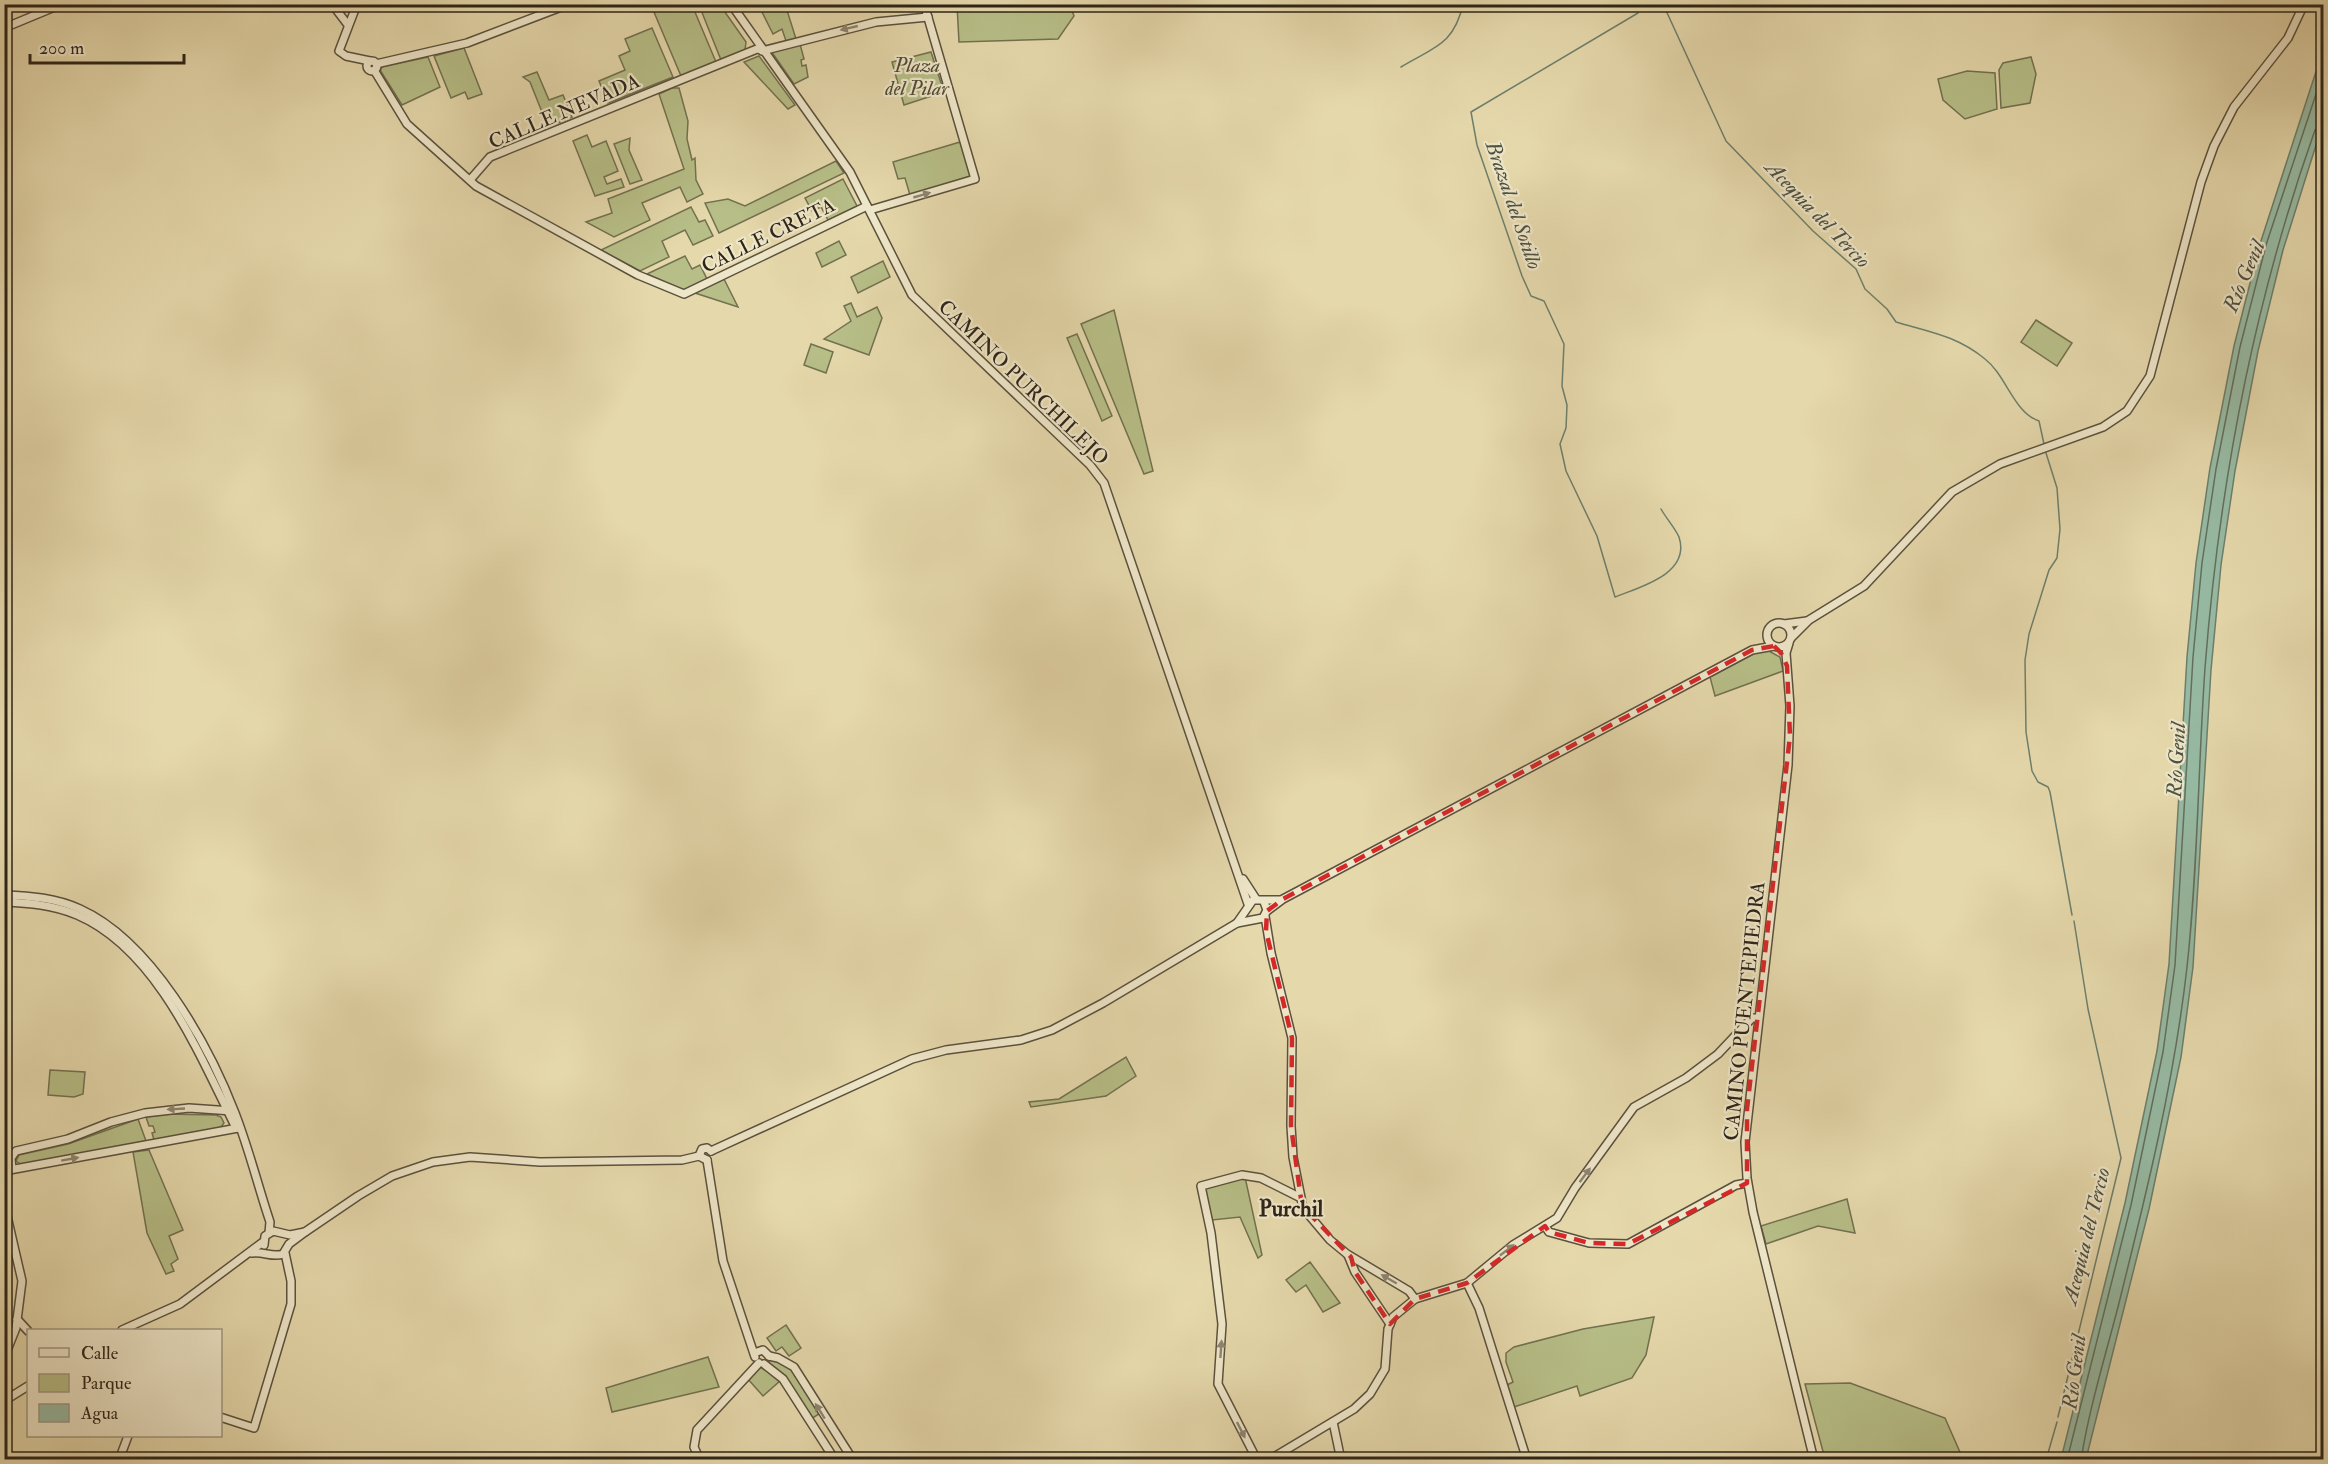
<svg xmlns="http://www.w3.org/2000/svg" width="2328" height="1464" font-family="'IM FELL Double Pica',serif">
  <rect width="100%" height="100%" fill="#e5d8ab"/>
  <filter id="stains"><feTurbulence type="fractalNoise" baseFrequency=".00333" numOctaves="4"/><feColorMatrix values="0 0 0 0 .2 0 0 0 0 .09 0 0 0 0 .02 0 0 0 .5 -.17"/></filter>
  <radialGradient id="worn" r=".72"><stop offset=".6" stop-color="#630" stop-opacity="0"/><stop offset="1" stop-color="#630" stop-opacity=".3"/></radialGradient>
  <g fill="#b7be87" stroke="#727150" stroke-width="1.5">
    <path d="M651,5H692L716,62L681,76Z"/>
    <path d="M699,5H720L746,42L745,50L721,60Z"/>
    <path d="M761,5H773L775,9L786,7L796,39L786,41L782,29L773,34L759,6Z"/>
    <path d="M957,5H1070L1074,16L1058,39L959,42Z"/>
    <path d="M652,28L673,77L608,103L599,81L625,70L619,56L630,51L625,39Z"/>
    <path d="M800,44L804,59L801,60L802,66L806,65L808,77L794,84L771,51Z"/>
    <path d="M464,48L482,94L468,99L465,92L451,98L434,56Z"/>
    <path d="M931,52L944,92L904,105L892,62Z"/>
    <path d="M759,56L795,105L788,109L744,62Z"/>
    <path d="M428,57L440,87L402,105L380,70L382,67Z"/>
    <path d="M2031,57L2036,74L2030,103L2001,108L1999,70L2003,63Z"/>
    <path d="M1967,71L1995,73L1997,109L1965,119L1943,100L1938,79Z"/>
    <path d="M537,72L549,100L563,95L572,117L548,127L530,82L523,77Z"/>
    <path d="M672,88H679L688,121L687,139L692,160L695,158L696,180L703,194L687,202L680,187L642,203L650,220L614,237L586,222L612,213L608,199L684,169L659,94Z"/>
    <path d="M587,135L592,147L606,141L618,171L604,177L607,184L621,179L624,187L595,196L573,141Z"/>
    <path d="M630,138L629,150L642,180L630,184L614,144Z"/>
    <path d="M960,142L971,176L910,195L905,178L898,179L893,162Z"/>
    <path d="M836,161L844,173L719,233L705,203L728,199L745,206Z"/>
    <path d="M843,179L857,206L828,220L821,207L812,211L805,198Z"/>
    <path d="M691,207L699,222L705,220L713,236L693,245L685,230L662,241L669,257L640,271L601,250Z"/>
    <path d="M839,241L846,255L822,267L816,253Z"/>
    <path d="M685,256L692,269L700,265L707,279L684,290L647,274Z"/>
    <path d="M883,261L890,277L858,293L851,277Z"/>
    <path d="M724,279L738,307L695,293Z"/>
    <path d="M851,303L857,317L877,307L882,318L869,355L824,339L851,321L844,306Z"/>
    <path d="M1114,310L1153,471L1144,474L1081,324Z"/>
    <path d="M2036,320L2072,343L2057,366L2021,342Z"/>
    <path d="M1077,334L1112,416L1102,421L1067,338Z"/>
    <path d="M811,344L833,352L826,373L804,365Z"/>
    <path d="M1767,650L1780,657L1783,671L1715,696L1710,677L1759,651Z"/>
    <path d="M1126,1057L1136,1076L1106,1096L1031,1107L1029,1102L1059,1099Z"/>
    <path d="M50,1070L85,1072L83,1094L74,1097L48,1095Z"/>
    <path d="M166,1114L216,1115L221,1117L224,1123L220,1128L154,1140L152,1133L155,1132L153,1126H149L146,1117Z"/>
    <path d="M138,1119L146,1141L22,1165L16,1161L19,1155L68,1144Z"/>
    <path d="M149,1150L183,1230L169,1236L178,1259L171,1264L174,1271L166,1274L147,1233L133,1152Z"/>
    <path d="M1245,1177L1262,1255L1258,1258L1240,1217L1212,1220L1205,1188Z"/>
    <path d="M1847,1199L1855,1233L1818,1226L1766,1244L1761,1226Z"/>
    <path d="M1310,1262L1340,1303L1323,1312L1306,1285L1296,1292L1286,1280Z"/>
    <path d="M1654,1317L1646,1355L1632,1378L1580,1396L1577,1386L1514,1407L1507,1385L1513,1382L1506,1362V1353L1514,1347L1583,1329Z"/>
    <path d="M786,1325L801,1348L789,1356L782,1347L776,1351L767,1338Z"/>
    <path d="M708,1357L719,1387L612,1412L606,1388Z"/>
    <path d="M771,1358L792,1369L819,1414L811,1419L768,1364Z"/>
    <path d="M760,1367L781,1380L763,1396L747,1378Z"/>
    <path d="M1850,1383L1945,1418L1963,1459H1825L1805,1384Z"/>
  </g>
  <path fill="#97bba4" stroke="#6d7f6c" stroke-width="1.5" d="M2323,50V123L2283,250L2258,351L2235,471L2221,565L2211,670L2193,967L2181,1057L2149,1209L2086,1459H2061L2125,1203L2157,1051L2169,964L2187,657L2196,563L2210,468L2234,346L2260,244Z"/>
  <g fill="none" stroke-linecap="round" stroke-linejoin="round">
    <g stroke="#62705e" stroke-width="1.5">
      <path d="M2067,1460L2131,1205L2163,1052L2175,965L2193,657L2202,563L2216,469L2240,347L2266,245L2324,70"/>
      <path d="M2081,1460C2089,1409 2105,1357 2118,1307C2146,1195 2174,1083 2187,967C2198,868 2198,768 2205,668C2219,486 2254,302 2315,130L2324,125"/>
    </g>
    <g stroke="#6d7f6c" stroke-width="1.5">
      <path d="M1663,4L1726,141L1813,231L1856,269L1865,289L1887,309L1896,322C1930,332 1957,336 1985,359C2006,375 2014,413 2039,421L2044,444"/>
      <path d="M1638,13L1471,112L1477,145L1522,276L1531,296L1544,301L1564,344L1562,386L1567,405L1566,428L1560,444L1566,471L1597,536L1615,597C1640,587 1691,574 1679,537C1675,528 1666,518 1661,509"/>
      <path d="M1401,67C1434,47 1454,45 1463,4"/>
      <path d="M2046,453L2057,488L2060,529L2057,558L2049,570L2029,634L2025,660L2026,732L2032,771L2038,782L2048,787L2050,792L2072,915"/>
      <path d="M2058,1417L2121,1158L2088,1009L2074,921"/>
      <path d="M2046,1460L2057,1422"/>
    </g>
    <g stroke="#5b513e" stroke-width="10">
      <g id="tertiary">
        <path d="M332,4L348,25"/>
        <path d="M357,4L339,51L346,56L370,61"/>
        <path d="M731,4L850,172L912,295L1090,465L1104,483L1248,904"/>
        <path d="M4,28L62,4"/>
        <path d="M762,51L876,22L928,17"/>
        <circle cx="372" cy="66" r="5"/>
        <path d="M376,64L467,43L569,4"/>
        <path d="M374,70L407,124L476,186L638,275L684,294L867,206"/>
        <path d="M470,180L490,157L757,49L763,50"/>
        <path d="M870,210L975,179L924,4"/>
        <circle cx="1779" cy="635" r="12"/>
        <path d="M1784,624L1807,621"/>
        <path d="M1791,638L1809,620L1864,586L1952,492L2000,464L2103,427L2127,411L2150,376L2201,182L2214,146L2234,107L2288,38L2304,4"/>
        <path d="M1789,643L1786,653L1790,706L1788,765L1745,1142L1747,1178L1753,1212L1814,1460"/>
        <path d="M1243,879L1256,899"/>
        <path d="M4,895C31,896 56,898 80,909C151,941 208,1043 235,1113C249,1149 258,1186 270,1222L269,1233"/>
        <path d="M4,902C29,903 53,905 77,915C157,949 200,1056 236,1128"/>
        <path d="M1267,911L1283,899L1752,650L1774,646"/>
        <path d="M1265,916L1271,953L1292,1038L1291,1126L1293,1157L1303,1208L1330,1240L1347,1254L1409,1291L1415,1299"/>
        <path d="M1237,923L1253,900H1280"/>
        <path d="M711,1151L912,1059L946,1050L1021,1040L1052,1030L1103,1003L1237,923L1263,918L1267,910L1264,902"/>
        <path d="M699,1156L702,1149L707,1148L711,1151"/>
        <path d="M707,1160L723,1261L755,1357"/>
        <path d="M12,1169L11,1158L16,1151L68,1139L111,1122L145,1113L189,1108L232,1111"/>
        <path d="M4,1171L238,1128"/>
        <path d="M4,1203L22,1281L16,1328L4,1358"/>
        <path d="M1545,1226L1549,1232L1589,1243L1628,1244L1736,1185L1747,1183"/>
        <path d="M264,1245L265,1236L273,1231L290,1235L305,1232"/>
        <path d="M252,1253C263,1251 273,1258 283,1254L289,1244L305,1232L358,1196L392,1176L433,1162L470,1157L540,1162L682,1160L699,1156L707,1160"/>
        <path d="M1348,1255L1355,1272L1390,1324"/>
        <path d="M1467,1283L1479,1308L1527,1460"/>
        <path d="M17,1319L28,1331"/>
        <path d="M122,1330L180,1304L263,1242"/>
        <path d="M757,1352L763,1350L769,1356"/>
        <path d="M769,1356L778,1358L794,1367L853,1460"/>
        <path d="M764,1364L783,1379L835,1460"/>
        <path d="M4,1401L28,1386"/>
        <path d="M220,1417L254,1428L291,1304V1281L285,1253"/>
        <path d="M1333,1422L1341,1460"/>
        <path d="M119,1460L128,1436"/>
        <path d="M700,1460L694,1447L697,1430L759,1363"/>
        <path d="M1257,1460L1218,1384L1222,1324L1211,1233L1201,1186L1242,1175L1261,1178L1299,1197"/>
        <path d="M1269,1460L1354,1409L1370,1394L1385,1369L1388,1329L1393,1317L1415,1299L1467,1283L1513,1245L1557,1218L1575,1188L1634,1107L1686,1078L1718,1054L1752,1018H1758"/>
      </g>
    </g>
    <use href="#tertiary" stroke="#eee6c8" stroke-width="7"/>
  </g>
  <defs><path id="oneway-solid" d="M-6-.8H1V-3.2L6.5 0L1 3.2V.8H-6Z" transform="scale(1.5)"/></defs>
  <g fill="#8e8570">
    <use href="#oneway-solid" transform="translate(849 28) rotate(167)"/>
    <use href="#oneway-solid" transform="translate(922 195) rotate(-16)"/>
    <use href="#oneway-solid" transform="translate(176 1109) rotate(177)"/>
    <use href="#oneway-solid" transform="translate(70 1159) rotate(-10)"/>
    <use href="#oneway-solid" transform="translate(1585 1175) rotate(-53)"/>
    <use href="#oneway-solid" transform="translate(1507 1250) rotate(-38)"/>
    <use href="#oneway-solid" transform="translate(1389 1279) rotate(-150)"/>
    <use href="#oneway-solid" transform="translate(1221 1349) rotate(-86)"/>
    <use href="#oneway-solid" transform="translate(820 1411) rotate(-122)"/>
    <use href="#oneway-solid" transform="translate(1241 1430) rotate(63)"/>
  </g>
  <path fill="none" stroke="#d62828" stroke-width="4.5" stroke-dasharray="12 8" stroke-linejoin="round" d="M1774,646L1781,653L1787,666L1790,736L1747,1109V1183L1628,1244L1589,1243L1549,1232L1545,1226L1467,1283L1415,1299L1390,1324L1355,1272L1351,1257L1302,1206L1291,1126L1292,1038L1266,931L1267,911L1283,899L1752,650Z"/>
  <g text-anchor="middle" stroke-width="4.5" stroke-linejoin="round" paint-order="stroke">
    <g font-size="20" font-style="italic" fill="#504a34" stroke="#eee6c8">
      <text x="917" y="72">Plaza<tspan x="917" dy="23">del Pilar</tspan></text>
    </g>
    <g font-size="20" fill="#2d2419" stroke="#eee6c8">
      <text transform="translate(564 111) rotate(-23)" y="7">CALLE NEVADA</text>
      <text transform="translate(768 235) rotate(-26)" y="7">CALLE CRETA</text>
      <text transform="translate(1024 382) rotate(44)" y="7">CAMINO PURCHILEJO</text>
      <text transform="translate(1744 1011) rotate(-84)" y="7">CAMINO PUENTEPIEDRA</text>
    </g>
    <g font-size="21" font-style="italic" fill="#4d5143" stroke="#eee6c8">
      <text transform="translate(1514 205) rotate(71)" y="7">Brazal del Sotillo</text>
      <text transform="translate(1818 214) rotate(46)" y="7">Acequia del Tercio</text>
      <text transform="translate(2244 276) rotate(-67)" y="7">Río Genil</text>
      <text transform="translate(2176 760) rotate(-87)" y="7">Río Genil</text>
      <text transform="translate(2086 1236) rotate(-76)" y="7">Acequia del Tercio</text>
      <text transform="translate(2074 1372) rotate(-83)" y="7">Río Genil</text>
    </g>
    <g font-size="22" font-weight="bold" fill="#2d2419" stroke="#eee6c8">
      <text x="1291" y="1216">Purchil</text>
    </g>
  </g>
  <rect width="2328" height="1464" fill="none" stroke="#e5d8ab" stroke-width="24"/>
  <rect x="6" y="6" width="2316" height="1452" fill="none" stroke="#2d2419" stroke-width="3"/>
  <rect x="12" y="12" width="2304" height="1440" fill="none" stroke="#2d2419" stroke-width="1.5"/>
  <rect x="27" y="1329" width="195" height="108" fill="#eee6c8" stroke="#a19882" stroke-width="1.5"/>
  <rect x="39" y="1348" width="30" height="9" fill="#eee6c8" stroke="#a19882" stroke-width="1.5"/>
  <text x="81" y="1359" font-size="18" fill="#2d2419">Calle</text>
  <rect x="39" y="1374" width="30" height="18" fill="#b7be87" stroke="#a19882" stroke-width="1.5"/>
  <text x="81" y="1389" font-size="18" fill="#2d2419">Parque</text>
  <rect x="39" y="1404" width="30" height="18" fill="#97bba4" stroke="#a19882" stroke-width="1.5"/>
  <text x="81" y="1419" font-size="18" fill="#2d2419">Agua</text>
  <path d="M30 54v9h154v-9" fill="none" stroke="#2d2419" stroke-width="3"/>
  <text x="39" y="54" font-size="18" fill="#2d2419" stroke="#eee6c8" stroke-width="4.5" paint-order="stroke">200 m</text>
  <rect width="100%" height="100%" filter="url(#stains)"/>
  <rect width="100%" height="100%" fill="url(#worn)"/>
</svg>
